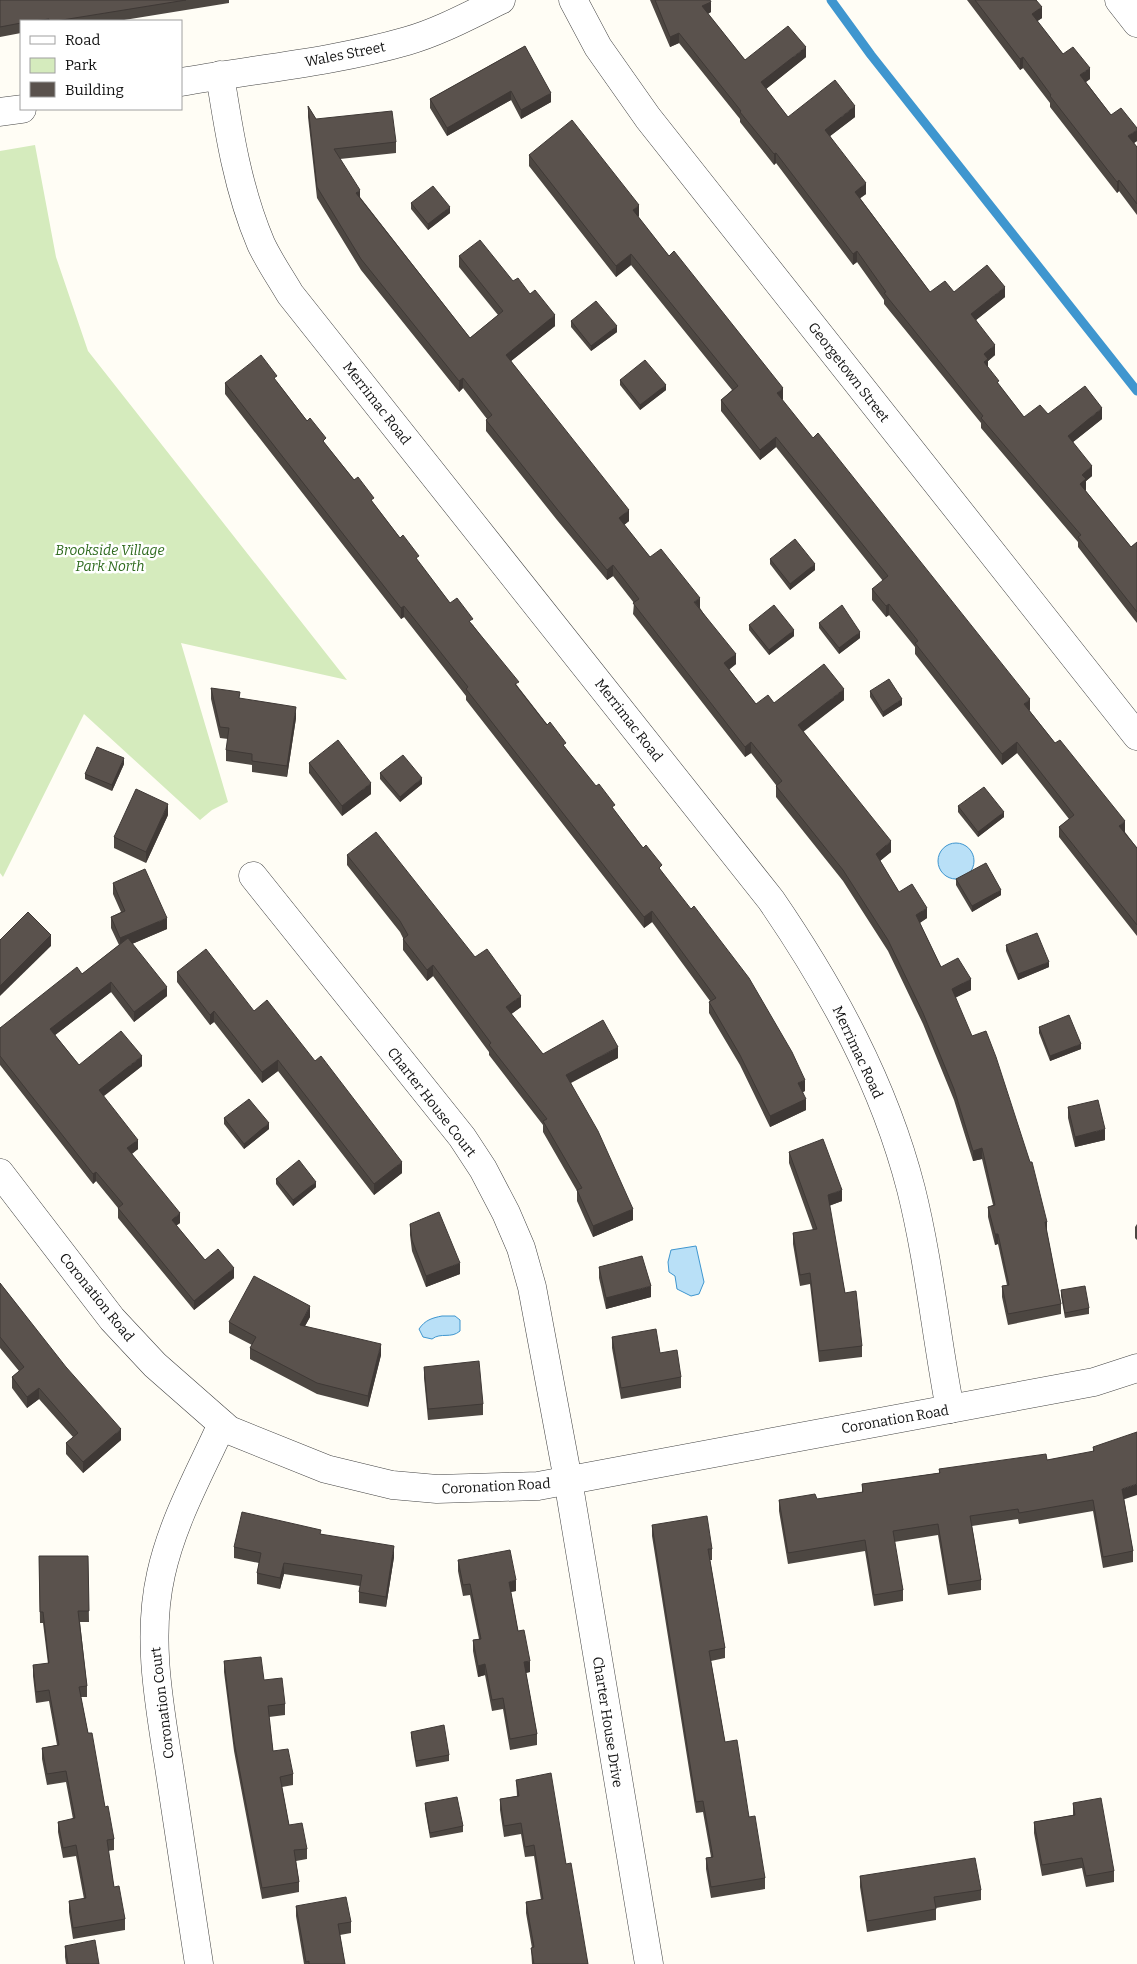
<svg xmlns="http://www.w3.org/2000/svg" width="1137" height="1964" font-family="Bitter,serif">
  <rect width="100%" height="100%" fill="#fffdf5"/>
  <path fill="#d5ebbd" d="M35,145L56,257L88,351L347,680L181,643L228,802L212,810L200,820L84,714L3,877L0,873V151Z"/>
  <g fill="#b9e0f7" stroke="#3f96cf">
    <circle cx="956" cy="861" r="18"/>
    <path d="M696,1246L704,1282L699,1294L691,1296L677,1289L675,1276L669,1272L668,1262L671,1250Z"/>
    <path d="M442,1316H455L460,1320V1331C451,1339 441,1332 432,1339L423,1337L419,1329C425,1320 432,1318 442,1316Z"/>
  </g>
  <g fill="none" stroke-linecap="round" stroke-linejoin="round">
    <path stroke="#3f96cf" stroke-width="9" d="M831,0L871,55L1137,391"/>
    <g stroke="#444" stroke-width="29">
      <g id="minor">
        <path d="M573,0L598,47L648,118L1137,736"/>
        <path d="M1119,0L1137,23"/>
        <path d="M220,75C229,133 238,190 261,244C269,261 280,277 290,294L771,900C832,989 884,1084 911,1189C929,1261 936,1336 950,1409"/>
        <path d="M181,82C256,69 334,62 407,41C439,32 470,15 501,0"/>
        <path d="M0,112L22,109"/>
        <path d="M253,876L462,1137L483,1169L506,1213L521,1248L532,1287L568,1480L649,1964"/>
        <path d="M0,1173L112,1319L155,1365L229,1430L326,1469L392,1485L437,1489L538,1486L1094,1382L1137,1368"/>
        <path d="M199,1964C189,1900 180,1837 170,1773C160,1708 146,1640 161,1574C173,1520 200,1473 222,1424"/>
      </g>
    </g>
    <use href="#minor" stroke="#fff" stroke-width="28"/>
  </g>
  <g fill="#4d4742">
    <path d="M0,0H229V3L118,21H21V33L0,37Z"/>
    <path d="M650,0H710L711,12L708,14L745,60L806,57L766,89L788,117H855L830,136L866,194L860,198L930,292H954L1005,297L976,320L995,355L988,361V368L999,385L1024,417L1048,414L1102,419L1073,442L1092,476L1086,481V490H1085L1131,547L1137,542V623L1078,547V542L981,428V423L884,304V300L857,262L853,265L776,163L774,165L740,122V119L679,43L670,47Z"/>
    <path d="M967,0H1036L1042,18L1037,21L1063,54L1090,79L1086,82L1111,115L1137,141L1134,143L1137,147V215L1119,191L1117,193L1050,107V103L1023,68L1020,70Z"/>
    <path d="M525,46L551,102L521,119L511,100L447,136L430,108V99Z"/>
    <path d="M308,106L316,119L396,142V153L340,159L360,197L470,338L498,315L459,267V256L513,281L555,326L511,361L629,521L624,525L650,557L700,608L736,664L729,669L756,704L844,700L803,731L891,852L880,861L899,892L927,918L920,923L941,967L971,990L955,998L1047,1232L1061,1304V1314L1008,1325L1002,1297V1286L1007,1285L998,1244L995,1245L988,1217V1207L993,1205L982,1159L973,1161L954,1100L923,1024L888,951L843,881L776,797V785L751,753L745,757L633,614L634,603L613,576L607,580L557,520L486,431V420L487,419L463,388L459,392L361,270L317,198L308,117Z"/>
    <path d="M529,155L639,216L638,217L783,399L782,400L1030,710H1029L1125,832L1137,848V936L1059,837V827L1069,819L1017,753L1002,765L915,654V647L889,615L886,617L872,600V589L883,581L776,447L760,460L721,411V400L732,390L631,265L616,277L529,166Z"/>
    <path d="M411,203L450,213L428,230L411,209Z"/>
    <path d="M571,321L617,332L591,351L571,327Z"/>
    <path d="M620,380L666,390L640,410L620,385Z"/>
    <path d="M277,382L326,445L374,504L450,603L473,625L519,688L662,872L805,1091L803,1092L806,1110L770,1127L740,1065L709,1013V1002L710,1001L652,922L644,928L466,700V696L404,617L401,619L225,394V383Z"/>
    <path d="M770,559L815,570L790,590L770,564Z"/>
    <path d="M819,623L860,638L839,654L819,628Z"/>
    <path d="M749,625L794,636L769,655L749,630Z"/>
    <path d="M211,688L296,718L287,777L252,772V765L226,761V750L228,739L220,738L211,699Z"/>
    <path d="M870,691L902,705L883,717L870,697Z"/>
    <path d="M309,763L371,794L342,816L309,773Z"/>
    <path d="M124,764L112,791L85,779V774Z"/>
    <path d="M380,773L422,784L400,802L380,779Z"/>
    <path d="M958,806L1004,817L978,837L958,812Z"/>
    <path d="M168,815L146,863L114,848V837Z"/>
    <path d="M347,855L475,957L521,1007L511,1014L543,1054L618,1058L571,1083L633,1220L593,1237L577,1201V1191L543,1132V1125L489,1055V1052L433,976L427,981L403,950V938L400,932L347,865Z"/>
    <path d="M956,879L1001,895L972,912L956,885Z"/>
    <path d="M113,883L167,929L132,944L167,996L134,1022L111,992L55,1035L79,1065L142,1066L103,1096L138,1149L132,1154L180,1223L176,1225L205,1260L234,1278L194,1310L118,1218V1208L96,1181L93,1184L0,1065V1028L82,974L119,945L111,928V917L121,912L113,894Z"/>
    <path d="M1006,945L1049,967L1018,980L1006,951Z"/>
    <path d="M177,972L254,1011L402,1173L374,1195L278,1071L262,1083L214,1022L210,1025L177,982Z"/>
    <path d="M1039,1027L1081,1049L1050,1061L1039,1033Z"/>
    <path d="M1068,1107L1105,1140L1075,1147L1068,1118Z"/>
    <path d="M224,1118L269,1129L244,1149L224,1124Z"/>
    <path d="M789,1152L842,1201L829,1206L845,1293L862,1346V1357L819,1362L810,1284L800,1286L793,1244V1233L813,1230L789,1163Z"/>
    <path d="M276,1179L316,1187L293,1206L276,1184Z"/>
    <path d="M410,1224L460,1274L426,1287L412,1251L410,1235Z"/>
    <path d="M1137,1224V1240L1135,1238V1227Z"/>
    <path d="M599,1267L651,1297L606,1309L599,1278Z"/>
    <path d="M0,1283L121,1440L83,1473L66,1454V1443L73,1437L39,1399L27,1408L12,1388V1377L19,1371L0,1348Z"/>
    <path d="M1061,1290L1089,1308V1314L1065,1318L1061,1296Z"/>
    <path d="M310,1317L305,1326L381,1355L368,1407L317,1394L250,1359V1348L252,1345L229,1333V1322Z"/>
    <path d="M612,1337L660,1353L681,1377V1388L621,1399L612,1348Z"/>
    <path d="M424,1367L483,1404V1415L428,1420L424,1378Z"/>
    <path d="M1093,1447L1124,1499L1133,1551V1562L1103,1568L1093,1511L1019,1524L1018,1519L972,1526L981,1580V1590L948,1595L938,1535L894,1542L903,1590V1601L874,1606L865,1551L788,1564L779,1511V1500L817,1499L862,1492V1484L939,1473V1469L1047,1460L1093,1452Z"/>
    <path d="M652,1525L712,1549V1560H710L725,1648V1658L711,1661L725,1742L749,1817L765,1878V1889L711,1898L706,1869V1858L711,1857L703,1812L696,1813L652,1536Z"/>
    <path d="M321,1534L394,1557L386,1607L359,1603V1592L360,1586L284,1574L280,1589L257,1584V1573L259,1563L234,1558V1547Z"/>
    <path d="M39,1556H88L89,1622H80L87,1686V1697H81L88,1733L105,1807L114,1839V1850L108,1851L114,1887L125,1919V1930L73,1939L69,1912V1901L84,1899L76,1856L63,1858L58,1832V1822L73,1819L66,1782L47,1785L42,1759V1748L57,1745L49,1701L36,1703L33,1676V1665L48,1664L43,1623H40Z"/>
    <path d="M458,1560L516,1591L511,1592L518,1631L530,1672L526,1673L537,1734V1745L510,1750L503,1709L492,1711L485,1675L478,1677L473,1651V1640L479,1639L470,1595L463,1596L458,1571Z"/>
    <path d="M224,1661L264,1680L285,1704V1715L269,1717L273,1751L293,1774V1785L282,1787L289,1825L307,1849V1859L296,1861L299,1882V1892L262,1899L234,1751L224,1672Z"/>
    <path d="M411,1732L449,1755V1761L416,1767L411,1737Z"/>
    <path d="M516,1780L566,1864L588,1964H532L531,1948H532L526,1913V1902L541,1900L534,1856L525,1857L521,1834L504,1837L500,1810V1799L517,1796Z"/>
    <path d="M425,1803L463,1826V1832L430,1838L425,1809Z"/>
    <path d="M1073,1803L1114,1871V1882L1086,1887L1082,1868L1042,1876L1034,1833V1822L1073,1815Z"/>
    <path d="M860,1876L981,1890V1900L936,1908V1920L867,1932L860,1887Z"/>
    <path d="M296,1906L351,1922V1933L340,1935L345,1964H304L296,1916Z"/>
    <path d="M65,1946L99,1964H66L65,1957Z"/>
  </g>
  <g fill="#3f3936">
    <path d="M711,2V12L702,16V6Z"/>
    <path d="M1042,7V18L1032,25V14Z"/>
    <path d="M679,33V43L670,47V37Z"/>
    <path d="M806,47V57L761,93V82Z"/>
    <path d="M1023,57V68L1020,70V59Z"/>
    <path d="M1090,68V79L1080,86V75Z"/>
    <path d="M511,91V100L447,136V128Z"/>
    <path d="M551,93V102L521,119V110Z"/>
    <path d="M855,106V117L825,140V130Z"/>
    <path d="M1137,130V141L1128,147V136Z"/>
    <path d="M776,153V163L774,165V154Z"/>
    <path d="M1119,180V191L1117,193V182Z"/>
    <path d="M866,183V194L855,202V192Z"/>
    <path d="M360,190V201L356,193Z"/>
    <path d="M639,205V216L633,221V210Z"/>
    <path d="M450,207V213L428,230V224Z"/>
    <path d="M857,251V262L853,265V254Z"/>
    <path d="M631,254V265L616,277V266Z"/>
    <path d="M1005,287V297L971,324V314Z"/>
    <path d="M555,315V326L506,365V355Z"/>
    <path d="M617,326V332L591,351V346Z"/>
    <path d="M995,345V355L988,361V369L984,373V354Z"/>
    <path d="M463,378V388L459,392V381Z"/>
    <path d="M666,385V390L640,410V405Z"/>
    <path d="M783,388V399L777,404V393Z"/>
    <path d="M1102,408V419L1068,446V436Z"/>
    <path d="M776,437V447L760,460V450Z"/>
    <path d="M1092,466V476L1086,481V490L1080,495V484L1082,475Z"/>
    <path d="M629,510V521L619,529V518Z"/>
    <path d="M815,564V570L790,590V584Z"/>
    <path d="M613,565V576L607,580V570Z"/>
    <path d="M700,598V609L694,602Z"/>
    <path d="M889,604V615L886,617V606Z"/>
    <path d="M404,606V617L401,619V608Z"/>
    <path d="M794,630V636L769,655V650Z"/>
    <path d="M860,632V638L839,654V648Z"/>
    <path d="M736,654V664L724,674V663Z"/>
    <path d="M844,689V700L798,736V725Z"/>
    <path d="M902,699V705L883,717V712Z"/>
    <path d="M1030,699V710L1024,715V704Z"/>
    <path d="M296,707V718L287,777V766Z"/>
    <path d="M751,742V753L745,757V747Z"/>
    <path d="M1017,742V753L1002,765V754Z"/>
    <path d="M124,758V764L112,791V785Z"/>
    <path d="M422,778V784L400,802V797Z"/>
    <path d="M371,783V794L342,816V806Z"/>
    <path d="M168,804V815L146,863V852Z"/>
    <path d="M1004,812V817L978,837V832Z"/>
    <path d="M1125,821V832L1119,837V826Z"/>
    <path d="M891,841V852L876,864V854Z"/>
    <path d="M1001,890V895L972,912V906Z"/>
    <path d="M927,908V918L916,925V915Z"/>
    <path d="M652,911V922L644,928V917Z"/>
    <path d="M167,918V929L120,949V938Z"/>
    <path d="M51,935V946L0,996V986Z"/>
    <path d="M1049,962V967L1018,980V974Z"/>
    <path d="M433,965V976L427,981V970Z"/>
    <path d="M971,979V990L952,999V989Z"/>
    <path d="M111,982V992L50,1039V1029Z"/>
    <path d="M167,987V996L134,1022V1012Z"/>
    <path d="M521,996V1007L506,1018V1007Z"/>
    <path d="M214,1011V1022L210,1025V1015Z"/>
    <path d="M1081,1044V1049L1050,1061V1056Z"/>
    <path d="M618,1047V1058L566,1085V1075Z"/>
    <path d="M142,1056V1066L99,1100V1090Z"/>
    <path d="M278,1060V1071L262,1083V1072Z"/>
    <path d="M805,1080V1091L798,1094V1083Z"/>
    <path d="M806,1099V1110L770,1127V1116Z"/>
    <path d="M269,1123V1129L244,1149V1144Z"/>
    <path d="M1105,1129V1140L1075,1147V1137Z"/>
    <path d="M138,1140V1149L127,1157V1148Z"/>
    <path d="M982,1148V1159L973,1161V1151Z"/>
    <path d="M402,1162V1173L374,1195V1184Z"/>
    <path d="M96,1172V1181L93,1184V1174Z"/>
    <path d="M316,1182V1187L293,1206V1200Z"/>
    <path d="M842,1190V1201L828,1206V1195Z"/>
    <path d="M633,1209V1220L593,1237V1226Z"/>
    <path d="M180,1213V1223L172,1229V1220Z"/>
    <path d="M1045,1222H1047V1232L1045,1233Z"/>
    <path d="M995,1234H998V1244L995,1245Z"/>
    <path d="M460,1263V1274L426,1287V1276Z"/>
    <path d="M234,1268V1278L194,1310V1301Z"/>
    <path d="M651,1286V1297L606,1309V1298Z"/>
    <path d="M310,1306V1317L300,1335V1325Z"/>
    <path d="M381,1344V1355L368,1407V1396Z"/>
    <path d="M39,1388V1399L27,1408V1397Z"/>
    <path d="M121,1429V1440L83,1473V1462Z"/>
    <path d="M1137,1484V1495L1122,1500V1489Z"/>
    <path d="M394,1546V1557L386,1607V1597Z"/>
    <path d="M284,1563V1574L280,1589V1578Z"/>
    <path d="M516,1580V1591L509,1592V1582Z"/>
    <path d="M530,1661V1672L524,1673V1662Z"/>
    <path d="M485,1664V1675L478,1677V1666Z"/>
  </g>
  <g fill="#5a524d" stroke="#3f3936">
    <path d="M0,0H186L56,21H49V19L34,21H21V23L0,27Z"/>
    <path d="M655,0H710L711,2L702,6L745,60L788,26L806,47L761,82L788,117L835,80L855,106L825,130L866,183L855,192L930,292L945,281L954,292L987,265L1005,287L971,314L995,345L984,354L988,359L984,362L999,381L997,382L1024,417L1040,405L1048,414L1085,386L1102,408L1068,436L1092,466L1082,475L1086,479L1080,484L1131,547L1137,542V612L1078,537L1081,535L981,418L983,416L884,293L886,292L857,251L853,254L776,153L774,154L740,112L741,111L679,33L670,37Z"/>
    <path d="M975,0H1036L1042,7L1032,14L1063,54L1073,47L1090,68L1080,75L1111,115L1121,108L1137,128V130L1128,136L1137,147V204L1119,180L1117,182L1050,96L1051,95L1023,57L1020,59Z"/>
    <path d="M525,46L551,93L521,110L511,91L447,128L430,99Z"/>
    <path d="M308,106L316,119L392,111L396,142L334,149L360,190L356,193L470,338L503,311L459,256L480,240L513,281L518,278L530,294L535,290L555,315L506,355L629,510L619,518L650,557L661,549L700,598L694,602L736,654L724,663L756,704L768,695L774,703L824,664L844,689L798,725L891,841L876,854L899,892L912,884L927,908L916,915L941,967L958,958L971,979L952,989L972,1036L986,1031L996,1057L1030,1162H1032L1047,1222H1045L1061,1304L1008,1314L1002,1286L1009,1285L998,1234H995L988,1207L995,1205L982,1148L973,1151L954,1089L923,1013L888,940L843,870L776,786L782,781L751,742L745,747L633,603L639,599L613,565L607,570L557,509L486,420L492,415L463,378L459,381L361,259L317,187Z"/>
    <path d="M572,120L639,205L633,210L669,256L674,251L783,388L777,393L813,438L818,433L1030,699L1024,704L1055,743L1060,740L1125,821L1119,826L1137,848V925L1059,827L1074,815L1017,742L1002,754L915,643L918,641L889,604L886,606L872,589L888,576L776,437L760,450L721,400L738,386L631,254L616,266L529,155Z"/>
    <path d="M433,186L450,207L428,224L411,203Z"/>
    <path d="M596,301L617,326L591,346L571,321Z"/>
    <path d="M261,355L277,376L274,378L307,421L310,418L326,438L323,441L354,480L358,477L374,498L371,500L400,538L403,535L419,556L416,558L450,603L457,598L473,619L469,621L519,682L515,684L547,725L550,722L566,743L563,745L596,786L599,784L615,805L612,807L643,848L646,845L662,865L659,868L691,909L694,906L749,978L792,1052L805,1080L798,1083L806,1099L770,1116L740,1055L709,1002L716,998L652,911L644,917L466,689L468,687L404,606L401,608L225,383Z"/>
    <path d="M645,360L666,385L640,405L620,380Z"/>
    <path d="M795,539L815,564L790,584L770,559Z"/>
    <path d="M774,605L794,630L769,650L749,625Z"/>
    <path d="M842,605L860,632L839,648L819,623Z"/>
    <path d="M889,679L902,699L883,712L870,691Z"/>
    <path d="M211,688L240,692L239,698L296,707L287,766L252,761V754L226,750L229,728L220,727Z"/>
    <path d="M338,740L371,783L342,806L309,763Z"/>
    <path d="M97,747L124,758L112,785L85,774Z"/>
    <path d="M403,755L422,778L400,797L380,773Z"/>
    <path d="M984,787L1004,812L978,832L958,806Z"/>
    <path d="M136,789L168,804L146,852L114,837Z"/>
    <path d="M376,832L475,957L487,949L521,996L506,1007L543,1054L603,1020L618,1047L566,1075L598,1131L633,1209L593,1226L577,1190L582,1188L543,1121L547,1119L489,1045L491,1043L433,965L427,970L403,939L408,935L400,921L347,855Z"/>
    <path d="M986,863L1001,890L972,906L956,879Z"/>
    <path d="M145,869L167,918L120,938L111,917L125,911L113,883Z"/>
    <path d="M28,912L51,935L0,986V940Z"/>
    <path d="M1037,933L1049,962L1018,974L1006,945Z"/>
    <path d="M128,938L167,987L134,1012L111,982L50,1029L79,1065L121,1031L142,1056L99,1090L138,1140L127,1148L180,1213L172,1220L205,1260L218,1249L234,1268L194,1301L118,1208L123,1204L96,1172L93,1174L0,1056V1028L77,967L82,974Z"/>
    <path d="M206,949L254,1011L267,1000L315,1061L321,1056L402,1162L374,1184L278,1060L262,1072L214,1011L210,1015L177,972Z"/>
    <path d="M1069,1015L1081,1044L1050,1056L1039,1027Z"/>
    <path d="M249,1099L269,1123L244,1144L224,1118Z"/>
    <path d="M1098,1100L1105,1129L1075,1137L1068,1107Z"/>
    <path d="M823,1139L842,1190L828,1195L845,1293L856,1291L862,1346L819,1351L810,1273L800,1275L793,1233L817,1229L789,1152Z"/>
    <path d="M299,1160L316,1182L293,1200L276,1179Z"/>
    <path d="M439,1212L460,1263L426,1276L412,1240L410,1224Z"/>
    <path d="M642,1256L651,1286L606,1298L599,1267Z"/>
    <path d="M254,1276L310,1306L300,1325L381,1344L368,1396L317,1383L250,1348L256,1337L229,1322Z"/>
    <path d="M0,1283L66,1367L121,1429L83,1462L66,1443L78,1433L39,1388L27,1397L12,1377L24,1367L0,1337Z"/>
    <path d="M1085,1286L1089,1308L1065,1313L1061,1290Z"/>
    <path d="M656,1329L660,1353L677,1350L681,1377L621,1388L612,1337Z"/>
    <path d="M479,1361L483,1404L428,1409L424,1367Z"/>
    <path d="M1137,1432V1484L1122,1489L1133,1551L1103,1557L1093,1500L1019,1513L1018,1509L970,1516L981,1580L948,1585L938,1524L893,1531L903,1590L874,1595L865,1540L788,1553L779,1500L815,1494L817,1499L863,1492L862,1484L940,1473L939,1469L1046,1454L1047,1460L1094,1451L1093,1447Z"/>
    <path d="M242,1512L321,1530L320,1534L394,1546L386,1597L359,1592L362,1575L284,1563L280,1578L257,1573L261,1553L234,1547Z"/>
    <path d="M707,1516L712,1549H708L725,1648L709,1651L725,1742L737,1740L749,1817L755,1816L765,1878L711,1887L706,1858L713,1857L703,1801L696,1802L652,1525Z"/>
    <path d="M510,1550L516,1580L509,1582L518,1631L524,1630L530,1661L524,1662L537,1734L510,1739L503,1698L492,1700L485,1664L478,1666L473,1640L481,1639L470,1584L463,1585L458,1560Z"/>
    <path d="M39,1556H88L89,1611H78L87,1686L79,1687L88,1733H92L105,1807L108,1806L114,1839L107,1840L114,1887L119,1886L125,1919L73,1928L69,1901L86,1898L76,1845L63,1848L58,1822L75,1818L66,1771L47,1774L42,1748L59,1745L49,1690L36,1692L33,1665L49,1663L43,1612H40Z"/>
    <path d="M261,1657L264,1680L282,1678L285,1704L268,1706L273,1751L288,1749L293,1774L280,1777L289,1825L302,1823L307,1849L294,1850L299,1882L262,1888L234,1741L224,1661Z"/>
    <path d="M444,1725L449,1755L416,1761L411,1732Z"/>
    <path d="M551,1773L566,1864L571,1863L588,1964H534L531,1948L534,1947L526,1902L543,1899L534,1845L525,1847L521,1823L504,1826L500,1799L519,1796L516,1780Z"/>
    <path d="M457,1797L463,1826L430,1833L425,1803Z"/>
    <path d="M1101,1798L1114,1871L1086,1876L1082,1858L1042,1865L1034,1822L1075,1815L1073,1803Z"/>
    <path d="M975,1858L981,1890L934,1897L936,1909L867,1921L860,1876Z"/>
    <path d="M346,1897L351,1922L338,1924L345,1964H309V1961L306,1962L296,1906Z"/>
    <path d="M95,1940L99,1964H68L65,1946Z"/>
  </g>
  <g text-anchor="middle" stroke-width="5" stroke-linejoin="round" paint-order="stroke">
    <g font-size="14" fill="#111" stroke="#fff">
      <text transform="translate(345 54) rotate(-11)" y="5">Wales Street</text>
      <text transform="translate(849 372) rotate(52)" y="5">Georgetown Street</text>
      <text transform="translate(377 403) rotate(52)" y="5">Merrimac Road</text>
      <text transform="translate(629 720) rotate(52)" y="5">Merrimac Road</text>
      <text transform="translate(858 1052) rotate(65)" y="5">Merrimac Road</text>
      <text transform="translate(432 1102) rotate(52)" y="5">Charter House Court</text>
      <text transform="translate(97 1297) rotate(51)" y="5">Coronation Road</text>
      <text transform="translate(895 1419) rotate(-10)" y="5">Coronation Road</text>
      <text transform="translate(496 1486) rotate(-3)" y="5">Coronation Road</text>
      <text transform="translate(162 1703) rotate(-97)" y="5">Coronation Court</text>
      <text transform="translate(608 1722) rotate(81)" y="5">Charter House Drive</text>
    </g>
    <g font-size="14" font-style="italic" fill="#2f6b1f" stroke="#fff">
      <text x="110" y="555">Brookside Village<tspan x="110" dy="16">Park North</tspan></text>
    </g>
  </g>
  <rect x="20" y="20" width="162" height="90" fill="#ffffff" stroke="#a0a0a0"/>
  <rect x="30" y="36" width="25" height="8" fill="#ffffff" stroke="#a0a0a0"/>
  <text x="65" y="45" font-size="15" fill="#111111">Road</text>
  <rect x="30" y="58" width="25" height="15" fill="#d5ebbd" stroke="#a0a0a0"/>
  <text x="65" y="70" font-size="15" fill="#111111">Park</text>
  <rect x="30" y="82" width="25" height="15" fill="#5a524d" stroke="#a0a0a0"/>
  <text x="65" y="95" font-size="15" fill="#111111">Building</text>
</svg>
